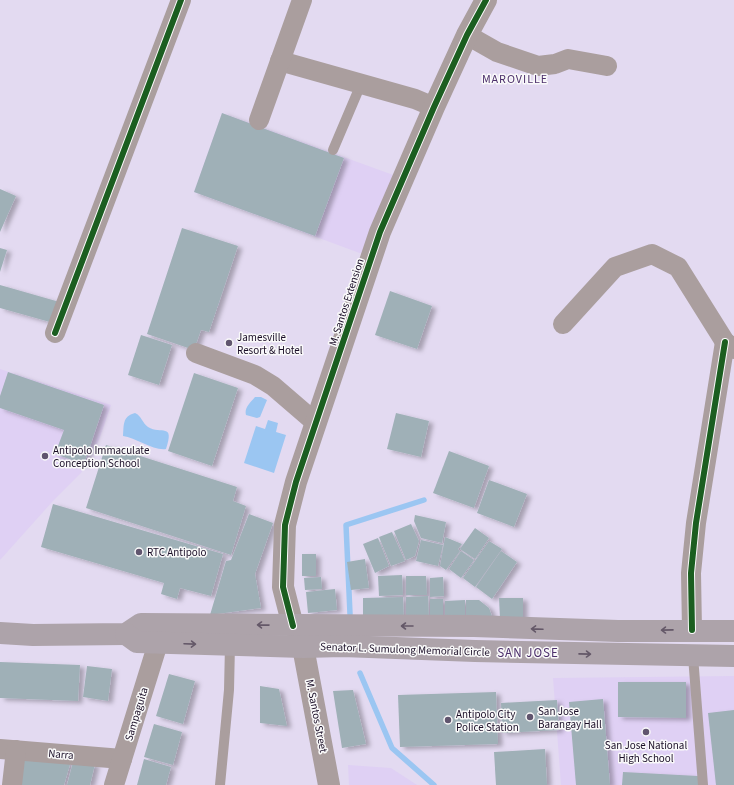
<svg xmlns="http://www.w3.org/2000/svg" width="734" height="785" font-family="'Source Sans 3',sans-serif">
  <defs>
    <filter id="shadow"><feDropShadow dx="4.5" dy="2.5" stdDeviation="2" flood-color="#0004"/></filter>
  </defs>
  <rect width="100%" height="100%" fill="#e3daf1"/>
  <g fill="#dfd0f4">
    <path d="M222,113L396,176L365,255L194,192Z"/>
    <path d="M0,369L111,405L99,440L81,473L52,502L0,560Z"/>
    <path d="M734,676V785H561L553,678Z"/>
    <path d="M348,765L391,768L417,785H349Z"/>
  </g>
  <g fill="#9bc6f2">
    <path d="M255,397H261L267,400L260,417L257,418L246,415C244,408 250,403 255,397Z"/>
    <path d="M135,413C142,416 142,423 148,427C161,435 175,422 166,449C154,451 136,438 123,436C124,426 122,416 135,413Z"/>
    <path d="M268,420L278,423L276,432L286,435L274,473L244,463L256,426L265,429Z"/>
  </g>
  <g fill="none" stroke-linecap="round" stroke-linejoin="round">
    <g stroke="#9bc6f2" stroke-width="5.5">
      <path d="M350,614L346,525L424,500"/>
      <path d="M360,673L392,748L434,785"/>
    </g>
  </g>
  <g fill="#9fb0b7" filter="url(#shadow)">
    <path d="M222,113L344,158L315,236L194,192Z"/>
    <path d="M0,189L16,196L0,232Z"/>
    <path d="M182,228L238,246L209,332L201,330L194,350L147,334Z"/>
    <path d="M0,248L7,250L0,272Z"/>
    <path d="M0,285L63,303L57,324L0,308Z"/>
    <path d="M390,291L432,306L417,349L375,335Z"/>
    <path d="M141,335L172,345L159,385L128,375Z"/>
    <path d="M8,372L104,405L84,464L55,454L64,430L0,408V396Z"/>
    <path d="M194,373L238,388L212,466L168,451Z"/>
    <path d="M396,413L429,421L421,457L387,449Z"/>
    <path d="M106,445L237,487L233,501L246,506L231,555L86,508Z"/>
    <path d="M449,451L489,466L474,508L433,493Z"/>
    <path d="M489,480L527,494L514,527L477,513Z"/>
    <path d="M53,504L223,554L211,596L180,588L177,599L161,594L164,583L41,547Z"/>
    <path d="M249,514L273,523L255,574L261,608L210,615L226,561L231,560Z"/>
    <path d="M415,515L446,522L442,543L421,538L414,521Z"/>
    <path d="M411,524L419,541L415,556L406,560L394,531Z"/>
    <path d="M475,528L489,538L475,559L460,549Z"/>
    <path d="M392,532L405,561L391,566L379,537Z"/>
    <path d="M445,537L462,544L458,549L460,551L446,570L440,566Z"/>
    <path d="M378,538L389,566L375,573L363,544Z"/>
    <path d="M421,540L443,545L438,566L416,561Z"/>
    <path d="M489,541L502,549L475,587L463,578Z"/>
    <path d="M461,551L474,560L461,578L449,569Z"/>
    <path d="M501,551L517,562L492,599L476,587Z"/>
    <rect x="302" y="554" width="14" height="22"/>
    <path d="M365,559L369,588L351,590L347,562Z"/>
    <path d="M402,575L403,595L379,596L378,576Z"/>
    <path d="M406,576H426L427,595H406Z"/>
    <path d="M321,577L322,589L305,590L304,578Z"/>
    <path d="M443,577L444,596L430,597V578Z"/>
    <path d="M335,589L337,610L308,613L306,592Z"/>
    <path d="M428,596L429,618H406V597Z"/>
    <path d="M403,597L404,621L363,622V598Z"/>
    <path d="M499,598H523V619H500Z"/>
    <path d="M430,599H443V617L430,618Z"/>
    <path d="M465,600V616L445,617V601Z"/>
    <path d="M466,600H479L489,608L493,619H466Z"/>
    <path d="M0,662L80,665L78,701L0,698Z"/>
    <path d="M87,666L112,669L108,701L83,697Z"/>
    <path d="M169,674L195,681L183,724L156,716Z"/>
    <path d="M618,682H686V718L618,717Z"/>
    <path d="M260,686L279,689L287,726L260,723Z"/>
    <path d="M353,690L366,744L342,748L333,691Z"/>
    <path d="M496,692L498,744L400,747L398,695Z"/>
    <path d="M603,699L610,785H576L569,702Z"/>
    <path d="M557,700L559,730L502,733L501,703Z"/>
    <path d="M734,710V785H716L708,713Z"/>
    <path d="M154,724L182,732L173,765L144,757Z"/>
    <path d="M545,749L547,785H496L494,752Z"/>
    <path d="M21,755L71,761L64,785H18Z"/>
    <path d="M74,758L95,764L90,785H67Z"/>
    <path d="M144,759L171,767L166,785H137Z"/>
    <path d="M623,772L698,776V785H622Z"/>
  </g>
  <g fill="none" stroke-linecap="round" stroke-linejoin="round">
    <g stroke="#aa9e9e" stroke-width="10">
      <path d="M333,150L361,84"/>
      <path d="M693,656L703,785"/>
      <path d="M220,785L229,690L230,645"/>
    </g>
    <g stroke="#aa9e9e" stroke-width="20">
      <path d="M467,35L497,52L538,66L555,64L568,59L607,66"/>
      <path d="M280,61L415,99L434,107"/>
      <path d="M259,120L302,0"/>
      <path d="M563,324L615,267L652,254L678,267L725,342L734,349"/>
      <path d="M55,333L181,0"/>
      <path d="M196,353L255,375L273,386L316,423"/>
      <path d="M692,630L691,573L696,523L725,342"/>
      <path d="M0,749L122,759"/>
      <path d="M12,785L16,750"/>
      <path d="M114,785L158,643"/>
    </g>
    <g stroke="#aa9e9e" stroke-width="22">
      <path d="M293,626L283,587L285,525L296,482L380,232L434,107L467,35L486,0"/>
      <path d="M303,647L329,785"/>
    </g>
    <g stroke="#ada3aa" stroke-width="22">
      <path d="M0,633L33,635L126,634L141,624L474,626L618,631H734"/>
      <path d="M126,634L137,642L303,647L343,646L475,651L734,656"/>
    </g>
    <g stroke="#fafafa" stroke-width="8">
      <g id="cycleway">
        <path d="M55,333L181,0"/>
        <path d="M293,626L283,587L285,525L296,482L380,232L434,107L467,35L486,0"/>
        <path d="M692,630L691,573L696,523L725,342"/>
      </g>
    </g>
    <use href="#cycleway" stroke="#1b5e20" stroke-width="6"/>
  </g>
  <defs><path id="oneway-shaft" d="M-6 0H5M1.5-3L5.5 0L1.5 3" fill="none" stroke-width="1.6" stroke-linecap="round" stroke-linejoin="round"/></defs>
  <g stroke="#645868">
    <use href="#oneway-shaft" transform="translate(263 625) rotate(-179)"/>
    <use href="#oneway-shaft" transform="translate(407 626) rotate(-180)"/>
    <use href="#oneway-shaft" transform="translate(537 629) rotate(-178)"/>
    <use href="#oneway-shaft" transform="translate(667 630) rotate(179)"/>
    <use href="#oneway-shaft" transform="translate(190 644) rotate(2)"/>
    <use href="#oneway-shaft" transform="translate(585 654) rotate(1)"/>
  </g>
  <g fill="#60556e" stroke="#fafafa" stroke-width="1.5">
    <circle cx="229" cy="343" r="4"/>
    <circle cx="45" cy="456" r="4"/>
    <circle cx="139" cy="552" r="4"/>
    <circle cx="530" cy="717" r="4"/>
    <circle cx="448" cy="720" r="4"/>
    <circle cx="646" cy="732" r="4"/>
  </g>
  <g text-anchor="middle" stroke-width="3" stroke-linejoin="round" paint-order="stroke">
    <g font-size="11" fill="#1a0e27" stroke="#fafafa">
      <text transform="translate(346 302) rotate(-72)" y="4">M. Santos Extension</text>
      <text transform="translate(405 649) rotate(2)" y="4">Senator L. Sumulong Memorial Circle</text>
      <text transform="translate(136 714) rotate(-73)" y="4">Sampaguita</text>
      <text transform="translate(317 716) rotate(79)" y="4">M. Santos Street</text>
      <text transform="translate(61 754) rotate(5)" y="4">Narra</text>
    </g>
    <g font-size="11" fill="#1a0e27" stroke="#fafafa" text-anchor="start">
      <text x="237" y="341">Jamesville<tspan x="237" dy="13">Resort &amp; Hotel</tspan></text>
      <text x="53" y="454">Antipolo Immaculate<tspan x="53" dy="13">Conception School</tspan></text>
      <text x="147" y="556">RTC Antipolo</text>
      <text x="538" y="715">San Jose<tspan x="538" dy="13">Barangay Hall</tspan></text>
      <text x="456" y="718">Antipolo City<tspan x="456" dy="13">Police Station</tspan></text>
      <text x="646" y="749" text-anchor="middle">San Jose National<tspan x="646" dy="13">High School</tspan></text>
    </g>
    <g font-size="12" letter-spacing="1" fill="#4c2f6b" stroke="#fafafa">
      <text x="515" y="83">MAROVILLE</text>
    </g>
    <g font-size="13" letter-spacing="1" fill="#4c2f6b" stroke="#fafafa">
      <text x="528" y="657">SAN JOSE</text>
    </g>
  </g>
</svg>
